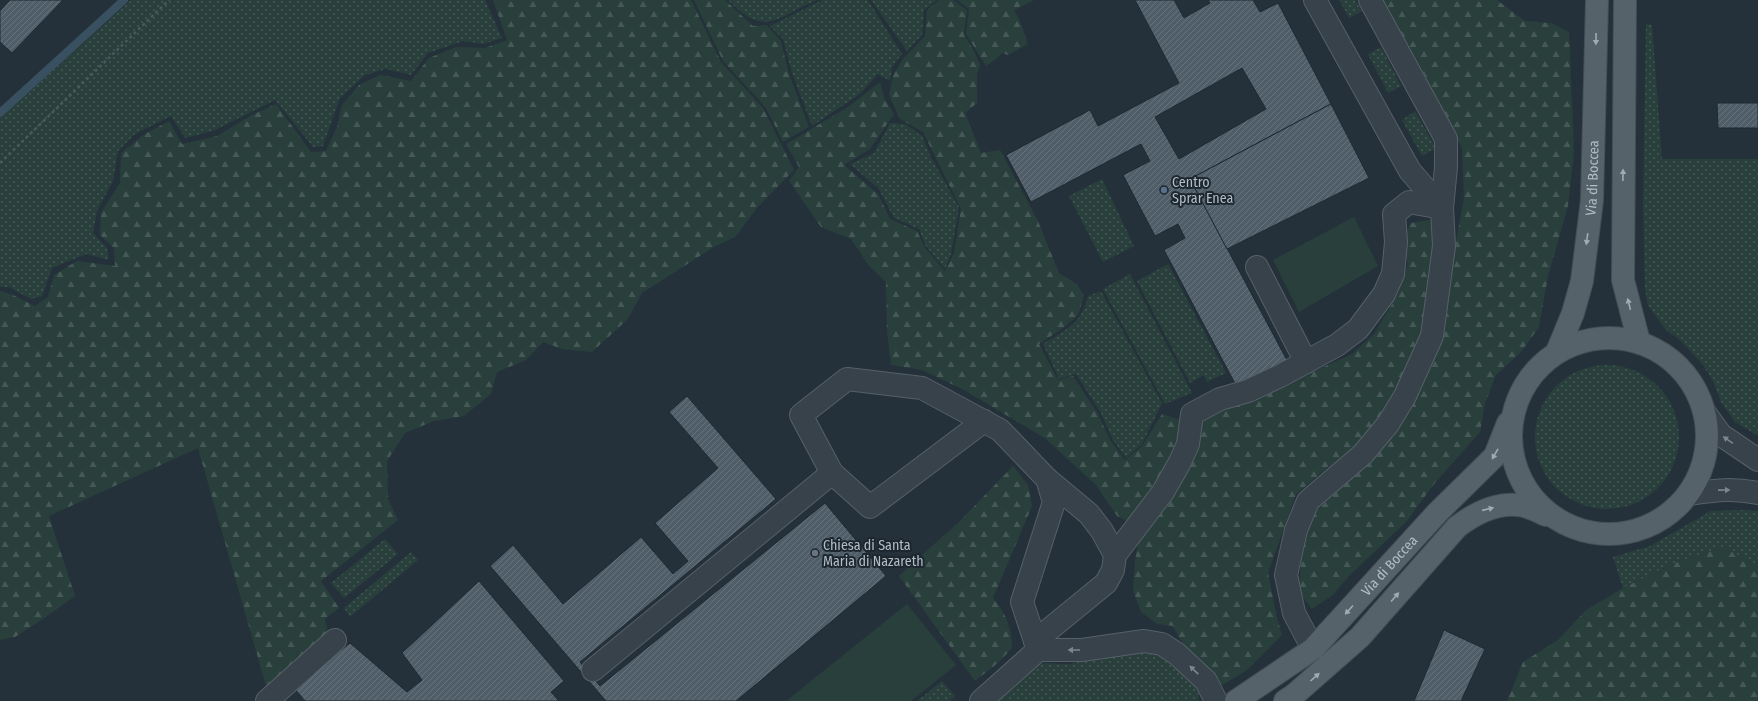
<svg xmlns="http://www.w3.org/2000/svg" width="1758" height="701" font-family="'Fira Sans Condensed',sans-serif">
  <defs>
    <pattern id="grass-dots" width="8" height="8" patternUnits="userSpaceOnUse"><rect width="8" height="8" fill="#293f3c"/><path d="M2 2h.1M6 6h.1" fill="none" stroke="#465957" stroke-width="1.8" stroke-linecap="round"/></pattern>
    <pattern id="forest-firs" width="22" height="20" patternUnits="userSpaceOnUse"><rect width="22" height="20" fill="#293f3c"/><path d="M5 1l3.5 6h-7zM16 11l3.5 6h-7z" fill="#465957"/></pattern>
    <pattern id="building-hatch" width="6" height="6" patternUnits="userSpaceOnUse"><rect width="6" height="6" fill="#4f5e68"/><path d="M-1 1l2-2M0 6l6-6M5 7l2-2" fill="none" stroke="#66737c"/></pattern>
  </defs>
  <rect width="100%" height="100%" fill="#24313a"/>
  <g fill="url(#grass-dots)">
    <path d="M131,0H485L502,38L484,44L463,41L428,53L411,75L386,69L365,75L340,98L323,146L313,147L275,100L213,131L185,138L171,116L135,134L118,151L113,181L97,211L93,233L107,248L109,260L86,254L52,268L42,296L31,299L9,287H0V118Z"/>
    <path d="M728,0H817C776,17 766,39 728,0Z"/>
    <path d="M822,0H868L902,54L892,67L890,81L878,74L860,94L812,126L792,73L783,39L770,26Z"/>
    <path d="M871,0H937L924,10L922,35L907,51Z"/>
    <path d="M1339,0H1355L1362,11L1349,18Z"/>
    <path d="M1646,24L1652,25L1662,159H1758V436L1735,422L1721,402L1713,381L1703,365L1680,340L1667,331L1648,306L1645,289L1643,206Z"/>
    <path d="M1381,47L1401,86L1388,93L1368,54Z"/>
    <path d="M1415,111L1436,148L1422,156L1402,120Z"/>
    <path d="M890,123L905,124L922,136L931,157L959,207L951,254L945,269L925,245L919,229L894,218L878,188L850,164L874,153Z"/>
    <path d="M1102,179L1134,246L1103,262L1069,196Z"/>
    <path d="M1168,264L1226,373L1207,382L1204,375L1190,383L1137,281Z"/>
    <path d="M1130,274L1192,393L1165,404L1103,289Z"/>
    <path d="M1101,291L1162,403L1142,444L1126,458L1113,440L1101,413L1076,374L1059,379L1043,344C1066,329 1081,325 1088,296Z"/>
    <circle cx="1607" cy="437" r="72"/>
    <path d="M1745,510L1758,511V566L1722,547L1675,563L1623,588L1613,557L1650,546L1711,511Z"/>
    <path d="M385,539L398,554L344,598L331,583Z"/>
    <path d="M411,552L418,560L350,617L344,608Z"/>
    <path d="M1142,651L1159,654L1170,661L1198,689L1199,701H998C1005,696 1011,690 1017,684C1022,679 1028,670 1034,666C1051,657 1068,673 1085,656C1104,663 1123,653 1142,651Z"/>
    <path d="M942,681L955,696L950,701H917Z"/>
  </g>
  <g fill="url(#forest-firs)">
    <path d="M493,0H691L721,62L763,108L794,170L757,208L735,237L714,247L642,293L627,320L592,352L562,349L543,342L526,360L497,372L491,394L464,416L434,421L405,433L387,461L388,499L398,520L321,581L339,608L325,619L328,634L266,686L198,448L49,516L75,596L43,619L15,637L0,640V291L13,295L35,306L48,297L54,275L77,261L115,266L114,248L100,235L101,213L120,183L121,153L143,135L169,121L182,144L217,136L252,115L276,104L311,152L326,151L337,127L342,105L359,85L380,75L411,81L429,58L456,47L485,48L507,40Z"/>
    <path d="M694,0H725L753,26L767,25L781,41L789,74L809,127L783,142L766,108L723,61Z"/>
    <path d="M939,0H953L967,10L964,35L974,51L980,65L977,74V103L965,113L981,153L1000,150L1038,221L1059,273L1077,284L1084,296L1078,315L1063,328L1039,344L1058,380L1073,376L1098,414L1110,440L1125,460L1142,446L1162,414L1183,421L1180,446L1130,522L1117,516L1096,485L1046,439L964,390L922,370L891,365L887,332L886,282L869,266L851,239L821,227L789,181L799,167L786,144L848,107L880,82L885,100L894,114L870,149L844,165L878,194L890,219L917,231L925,248L945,271L954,253L961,209L923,132L900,119L889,95L893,76L902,60L925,36L927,10Z"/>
    <path d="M957,0H1034L1014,10L1020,21L1028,44L1008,55L1002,53L996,59L986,66L966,34L969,9Z"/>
    <path d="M1383,0H1497L1525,21L1551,23L1569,32L1574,152L1568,206L1548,276L1539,327L1521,352L1496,375L1485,403L1480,432L1434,484L1407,521L1349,576L1333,595L1312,609L1299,592L1303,523L1354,476L1447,293L1464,197L1462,148L1418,62L1391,16Z"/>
    <path d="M1435,219L1429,310L1418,352L1386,421L1360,447L1327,468L1296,494L1268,573L1277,618L1282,635L1246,671L1222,685C1201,669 1184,650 1173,626L1157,624L1141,612L1133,590L1135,561L1140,531L1200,420L1253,399L1352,354L1374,334L1398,294L1408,264L1402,242L1411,223Z"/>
    <path d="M1013,466L1028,485L1032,506L993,598C1006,613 1012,629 1012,648L999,662L975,681L899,576L960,521Z"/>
    <path d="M1722,547L1758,566V701H1507L1523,662L1558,640L1586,610L1623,588L1675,563Z"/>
  </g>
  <g fill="#293f3c">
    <path d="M1354,217L1378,266L1299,312L1273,260Z"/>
    <path d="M907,604L956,665L911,701H786Z"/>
  </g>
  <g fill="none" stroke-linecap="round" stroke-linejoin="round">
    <path stroke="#395060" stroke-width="8" d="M0,113L124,0"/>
  </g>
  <g fill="url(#building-hatch)" stroke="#1f2931" fill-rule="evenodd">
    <path d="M10,0H63L12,53L0,42V11Z"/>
    <path d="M1135,0H1174L1184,18L1210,3L1208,0H1253L1260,12L1278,3L1331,104L1190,179L1289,364L1239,391L1164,250L1185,238L1178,224L1155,236L1123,175L1150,161L1141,144L1031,202L1006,155L1090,110L1098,126L1179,83ZM1242,68L1266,109L1179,159L1155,117Z"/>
    <path d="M1717,103H1758V128H1718Z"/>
    <path d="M1331,104L1369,178L1227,249L1190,179Z"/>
    <path d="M687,396L776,499L580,662L600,686L825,503L886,576L736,701H606L490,566L513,545L563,604L641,537L673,574L688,561L655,523L718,468L669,412Z"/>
    <path d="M479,581L564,681L551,692L559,701H305L294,688L350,643L407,692L422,680L402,653Z"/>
    <path d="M1444,630L1485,649L1461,701H1414Z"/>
  </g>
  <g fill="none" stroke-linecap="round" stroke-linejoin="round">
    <g stroke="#566068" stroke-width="24">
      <g id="minor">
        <path d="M1315,0L1410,171L1442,208"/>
        <path d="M1257,267L1306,362"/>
        <path d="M1705,413L1721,435L1758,460"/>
        <path d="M832,473L870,507L984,421"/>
        <path d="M1690,494C1715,490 1733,488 1758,493"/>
        <path d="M1115,555L1163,492L1180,462L1188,444L1192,414L1220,399L1248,391L1280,376L1337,345L1358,329L1384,294L1393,274L1396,242L1394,214L1409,202L1442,208"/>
        <path d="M1035,641L1106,583L1113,570L1115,555L1102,531L1089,514L1047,479"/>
        <path d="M1313,649L1294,613L1286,575L1296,530L1308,501L1363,454L1388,424L1405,396L1432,336L1444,246L1442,208L1446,167V139L1370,0"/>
        <path d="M593,670L832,473L801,415L847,379L922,388L1000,430L1047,479L1054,502L1022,602L1038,650"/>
        <path d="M267,701L335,640"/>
        <path d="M981,701L1038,650H1082L1144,641L1162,644L1177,654L1206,681L1216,701"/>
      </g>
    </g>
    <g stroke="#444e56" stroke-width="24">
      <g id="major">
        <path d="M1625,0L1623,280L1639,342"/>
        <circle cx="1609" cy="436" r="98"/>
        <path id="s1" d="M1557,352L1573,313L1582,281L1592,200L1597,0"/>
        <path id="s2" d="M1236,701L1313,649L1438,512L1495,456L1508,423"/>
        <path d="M1285,701L1294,695L1360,637L1457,527C1474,514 1494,503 1517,505C1526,505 1537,511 1546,515"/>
      </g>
    </g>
    <path stroke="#485b5b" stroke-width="2.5" stroke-dasharray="3 3" stroke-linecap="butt" d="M0,163L169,0"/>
    <use href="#minor" stroke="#38424a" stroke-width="22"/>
    <use href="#major" stroke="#56626a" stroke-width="22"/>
  </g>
  <defs><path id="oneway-solid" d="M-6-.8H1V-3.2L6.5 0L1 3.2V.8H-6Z"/></defs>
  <g fill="#a0abb4">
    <use href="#oneway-solid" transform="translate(1596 39) rotate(91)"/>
    <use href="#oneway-solid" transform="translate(1623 175) rotate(-89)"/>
    <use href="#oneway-solid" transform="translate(1587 239) rotate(97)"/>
    <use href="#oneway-solid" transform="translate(1629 304) rotate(-104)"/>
    <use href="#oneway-solid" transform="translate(1495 454) rotate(120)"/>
    <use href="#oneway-solid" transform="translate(1488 509) rotate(-13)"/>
    <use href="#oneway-solid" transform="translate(1395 597) rotate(-49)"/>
    <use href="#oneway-solid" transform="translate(1349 610) rotate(132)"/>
    <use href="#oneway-solid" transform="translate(1315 677) rotate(-42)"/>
  </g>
  <g fill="#7c868e">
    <use href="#oneway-solid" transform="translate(1728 440) rotate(-145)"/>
    <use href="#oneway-solid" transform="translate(1724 490) rotate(-1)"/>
    <use href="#oneway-solid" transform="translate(1074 650) rotate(180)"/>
    <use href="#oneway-solid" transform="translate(1194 670) rotate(-136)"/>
  </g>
  <circle fill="#5c6f8a" stroke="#1d272f" stroke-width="1.5" cx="1164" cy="190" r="4"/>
  <circle fill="#6b7280" stroke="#1d272f" stroke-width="1.5" cx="815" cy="553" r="4"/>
  <g text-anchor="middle" stroke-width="4" stroke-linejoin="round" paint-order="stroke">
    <g font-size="14" fill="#b3bdc6" stroke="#1d272f">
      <text dy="5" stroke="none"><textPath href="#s1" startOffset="179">Via di Boccea</textPath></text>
      <text dy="5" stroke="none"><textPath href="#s2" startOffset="206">Via di Boccea</textPath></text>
    </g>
    <g font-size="14" fill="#b3bdc6" stroke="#1d272f" text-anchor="start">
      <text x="1172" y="187">Centro<tspan x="1172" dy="16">Sprar Enea</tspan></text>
      <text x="823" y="550">Chiesa di Santa<tspan x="823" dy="16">Maria di Nazareth</tspan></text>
    </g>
  </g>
</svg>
